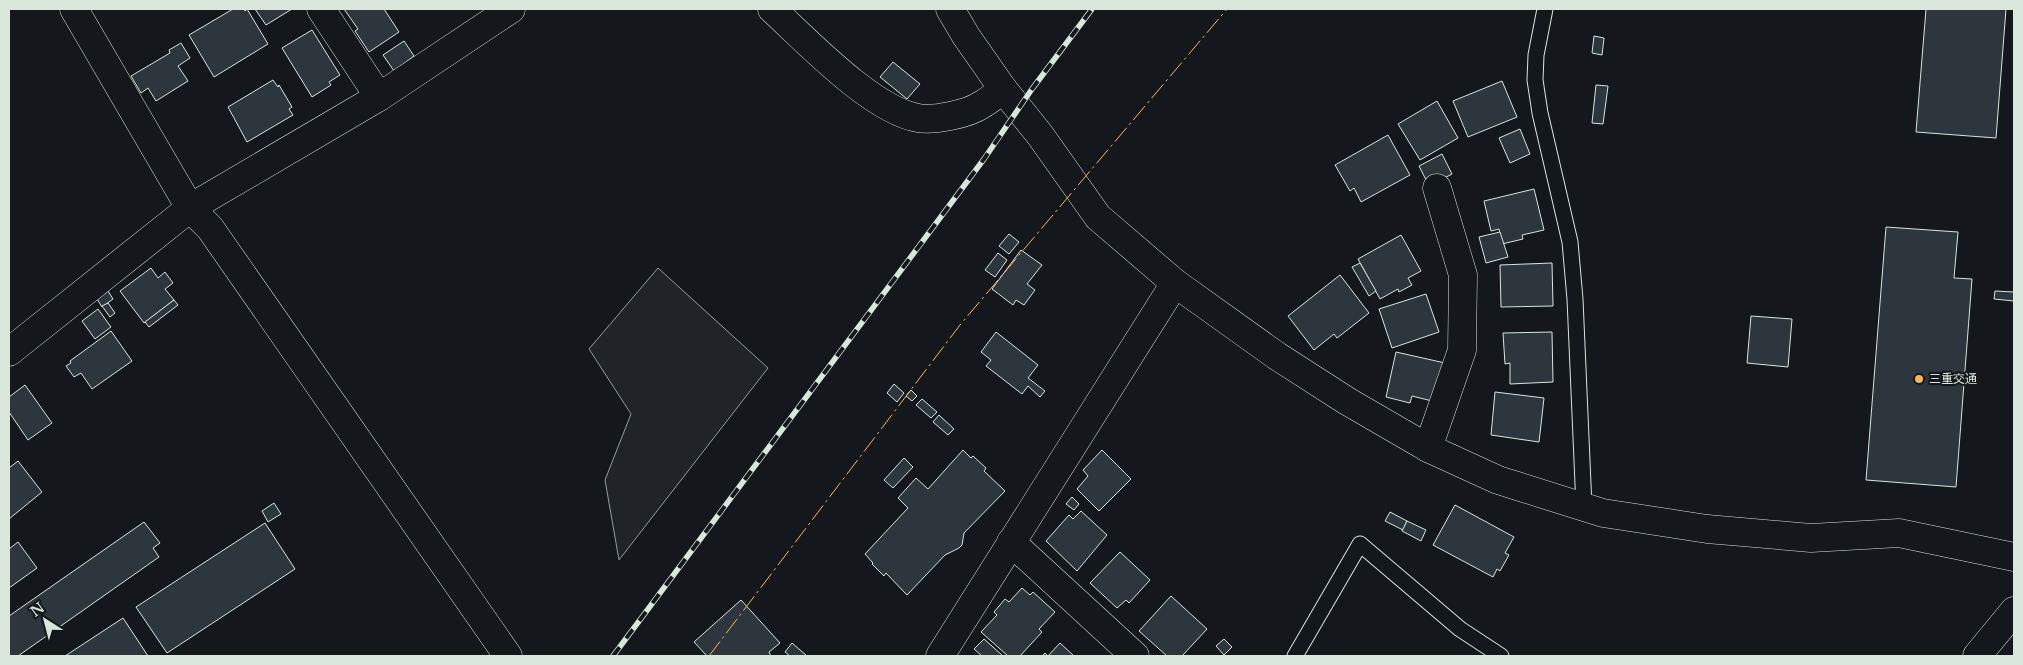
<svg xmlns="http://www.w3.org/2000/svg" width="2023" height="665" font-family="'Libre Baskerville','Noto Sans JP',serif">
  <rect width="100%" height="100%" fill="#14181c"/>
  <path fill="#202428" stroke="#939e99" d="M658,268L768,368L619,560L605,480L631,414L589,349Z"/>
  <g fill="#2c363c" stroke="#d8e6dc">
    <path d="M233,9H244L245,11L247,9L268,44L214,77L189,35Z"/>
    <path d="M255,9H292L266,25Z"/>
    <path d="M344,9H384L399,32L369,52L355,31L358,29Z"/>
    <path d="M1926,9H2006L1996,138L1916,132Z"/>
    <path d="M312,30L340,75L329,82L331,85L312,97L282,48Z"/>
    <path d="M1594,36L1604,38L1602,55L1592,53Z"/>
    <path d="M404,41L414,56L394,71L383,55Z"/>
    <path d="M181,43L190,58L178,66L188,81L156,101L148,88L141,93L131,76L170,53L169,50Z"/>
    <path d="M893,62L920,84L907,99L880,77Z"/>
    <path d="M273,80L278,87L279,85L292,107L289,109L293,115L247,142L228,107Z"/>
    <path d="M1502,81L1517,117L1468,137L1453,101Z"/>
    <path d="M1596,85L1608,86L1603,124L1592,123Z"/>
    <path d="M1437,101L1458,138L1420,160L1398,124Z"/>
    <path d="M1520,129L1530,154L1510,163L1499,138Z"/>
    <path d="M1388,135L1410,175L1361,202L1354,188L1350,191L1335,165Z"/>
    <path d="M1442,154L1452,174L1429,186L1419,166Z"/>
    <path d="M1534,189L1544,230L1522,235L1523,239L1502,244L1499,229L1491,231L1484,201Z"/>
    <path d="M1886,227L1958,232L1954,278L1972,279L1956,487L1866,480Z"/>
    <path d="M1500,232L1508,257L1486,263L1479,237Z"/>
    <path d="M1009,234L1019,242L1009,254L999,246Z"/>
    <path d="M1401,235L1421,271L1408,278L1412,285L1399,292L1398,289L1380,299L1358,259Z"/>
    <path d="M1021,250L1042,265L1027,284L1035,290L1024,305L1016,300L1013,305L992,289Z"/>
    <path d="M998,253L1007,260L995,277L985,270Z"/>
    <path d="M1360,263L1376,291L1369,296L1352,267Z"/>
    <path d="M1552,263L1553,306L1501,307L1500,265Z"/>
    <path d="M151,268L158,278L165,272L173,283L165,289L174,300L144,323L120,291Z"/>
    <path d="M1340,275L1369,313L1337,338L1334,334L1314,350L1288,316Z"/>
    <path d="M108,291L113,299L102,307L97,299Z"/>
    <path d="M1995,291L2014,292V301L1994,299Z"/>
    <path d="M1426,294L1439,332L1392,348L1379,309Z"/>
    <path d="M174,300L178,305L149,327L145,322Z"/>
    <path d="M108,303L115,313L110,317L102,306Z"/>
    <path d="M98,309L111,327L95,339L82,321Z"/>
    <path d="M1751,316L1792,319L1788,367L1747,363Z"/>
    <path d="M111,331L132,361L92,389L81,373L74,377L66,366L71,363L70,361Z"/>
    <path d="M996,332L1038,365L1028,378L1045,391L1040,397L1028,386L1022,394L986,366L991,360L981,352Z"/>
    <path d="M1552,332L1553,382L1510,384V363L1505,364L1503,333Z"/>
    <path d="M1396,352L1445,363L1440,403L1412,396L1410,403L1386,397Z"/>
    <path d="M894,384L904,393L897,402L887,393Z"/>
    <path d="M25,385L52,423L28,440L9,412V397Z"/>
    <path d="M911,390L917,396L912,401L906,396Z"/>
    <path d="M1495,392L1544,398L1539,442L1491,435Z"/>
    <path d="M922,399L937,412L931,418L916,405Z"/>
    <path d="M939,415L954,429L948,435L933,422Z"/>
    <path d="M963,450L971,458L973,456L986,468L984,471L1005,491L964,533L962,545L959,548L945,555L907,595L886,573L884,576L872,564L873,563L865,554L908,508L898,498L916,478L928,489Z"/>
    <path d="M1102,450L1131,479L1099,511L1077,489L1088,476L1083,470Z"/>
    <path d="M904,458L913,467L893,488L884,480Z"/>
    <path d="M18,461L42,492L9,519V468Z"/>
    <path d="M1072,497L1079,504L1074,510L1066,504Z"/>
    <path d="M274,503L281,514L268,522L262,511Z"/>
    <path d="M1455,505L1514,537L1505,553L1509,555L1500,571L1497,569L1493,577L1433,545Z"/>
    <path d="M1081,511L1107,535L1077,571L1046,541L1069,515L1073,519Z"/>
    <path d="M1390,512L1407,521L1403,530L1385,521Z"/>
    <path d="M1407,521L1426,530L1421,541L1402,531Z"/>
    <path d="M144,522L160,543L153,548L159,557L18,656H9V616Z"/>
    <path d="M265,523L295,569L167,653L136,607Z"/>
    <path d="M18,542L37,568L9,588V549Z"/>
    <path d="M1120,552L1150,580L1129,603L1126,600L1117,608L1090,583Z"/>
    <path d="M1022,588L1030,595L1033,592L1055,612L1039,629L1042,632L1020,656H1008L981,632L997,615L994,612L1005,599L1009,602Z"/>
    <path d="M1171,596L1207,629L1182,656H1167L1139,631Z"/>
    <path d="M741,600L780,643L769,652L771,656H707L694,642Z"/>
    <path d="M123,618L148,656H65Z"/>
    <path d="M984,639L1003,656H982L974,649Z"/>
    <path d="M1224,639L1232,647L1224,655L1216,646Z"/>
    <path d="M792,643L807,656H790L785,652Z"/>
    <path d="M1060,643L1074,656H1042L1045,653L1048,656Z"/>
  </g>
  <g fill="none" stroke-linecap="round" stroke-linejoin="round">
    <g stroke="#d8e6dc" stroke-width="17">
      <g id="service">
        <path d="M1545,9L1536,55L1535,80L1540,113L1570,242L1575,299L1584,507"/>
        <path d="M1295,656L1360,544L1460,629L1501,656"/>
      </g>
    </g>
    <g stroke="#d8e6dc" stroke-width="29">
      <g id="minor">
        <path d="M74,9L190,208L210,228L508,656"/>
        <path d="M321,9L379,97"/>
        <path d="M772,9C807,41 872,110 918,118C933,121 968,114 981,105C989,101 996,94 1003,89"/>
        <path d="M950,9L966,36L1003,89L1040,135L1098,217L1175,283L1277,356L1347,401L1428,448L1498,480L1603,513L1707,529L1811,538L1899,533L2014,557"/>
        <path d="M9,352L190,208L379,97L511,9"/>
        <path d="M1428,448L1462,350L1463,275L1437,188"/>
        <path d="M1011,542L1135,656"/>
        <path d="M940,656L1175,283"/>
      </g>
    </g>
    <g stroke="#d8e6dc" stroke-width="29">
      <path id="primary" d="M1977,656L2014,611"/>
    </g>
    <use href="#service" stroke="#14181c" stroke-width="15"/>
    <use href="#minor" stroke="#14181c" stroke-width="28"/>
    <use href="#primary" stroke="#14181c" stroke-width="28"/>
    <g stroke="#d8e6dc" stroke-width="5.5">
      <path id="rail" d="M613,656L984,159L1032,89L1092,9"/>
    </g>
    <use href="#rail" stroke="#14181c" stroke-width="4" stroke-dasharray="11" stroke-linecap="butt"/>
    <path stroke="#ffb74d" stroke-width="1" stroke-dasharray="18 4 2.5 4" stroke-linecap="butt" d="M709,656L960,325L1227,9"/>
  </g>
  <circle fill="#ffb74d" stroke="#14181c" stroke-width="2" cx="1919" cy="379" r="5"/>
  <g text-anchor="middle" stroke-width="4" stroke-linejoin="round" paint-order="stroke">
    <g font-size="12" fill="#d8e6dc" stroke="#14181c" text-anchor="start">
      <text x="1929" y="383">三重交通</text>
    </g>
  </g>
  <rect width="2023" height="665" fill="none" stroke="#d8e6dc" stroke-width="20"/>
  <g transform="translate(45 620) rotate(324)" stroke="#14181c" stroke-width="4" paint-order="stroke">
  <path d="M0-4L9 19L0 12L-9 19Z" fill="#d8e6dc"/>
  <text y="-8" font-size="14" font-weight="bold" text-anchor="middle" fill="#d8e6dc">N</text>
  </g>
</svg>
